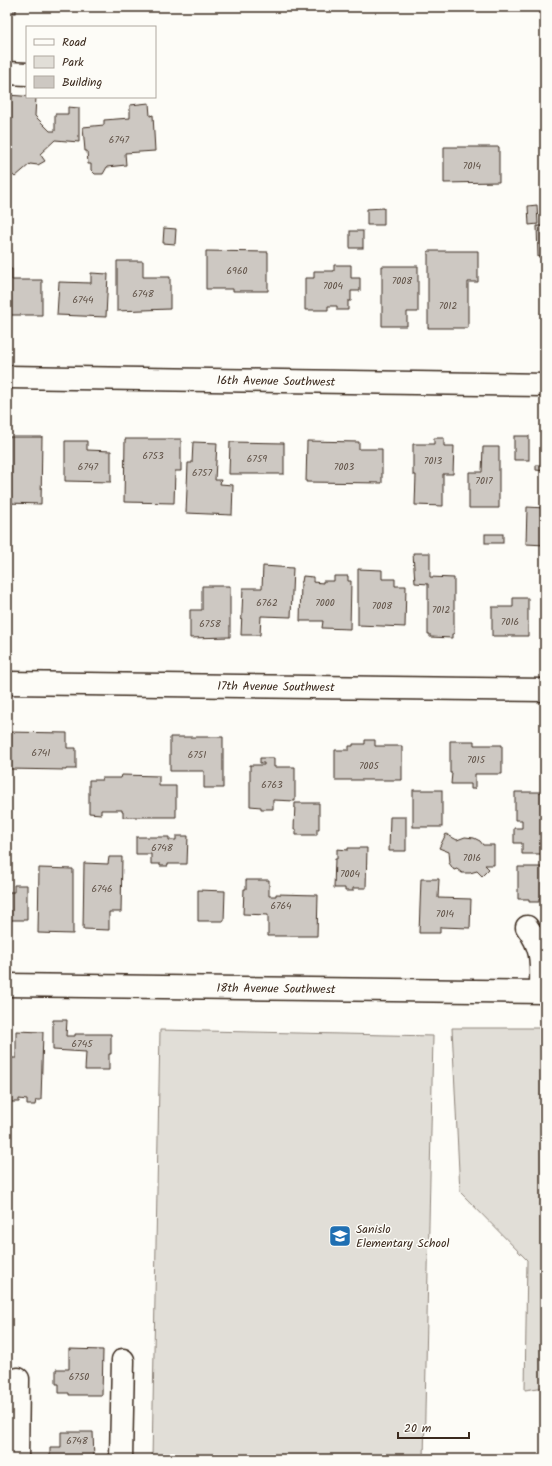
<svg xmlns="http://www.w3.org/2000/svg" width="552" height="1466" font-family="Kalam,sans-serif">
  <rect width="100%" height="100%" fill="#fdfcf7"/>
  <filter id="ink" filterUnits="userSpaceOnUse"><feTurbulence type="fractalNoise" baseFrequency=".025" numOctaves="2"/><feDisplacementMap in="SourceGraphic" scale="8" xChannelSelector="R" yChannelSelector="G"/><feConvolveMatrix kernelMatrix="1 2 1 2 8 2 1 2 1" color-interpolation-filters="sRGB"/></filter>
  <g filter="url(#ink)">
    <g fill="#e1ded7" stroke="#8e847a">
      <path d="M452,1028H545V1387L525,1390L527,1260L460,1192Z"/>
      <path d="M160,1030L433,1036L424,1459H152Z"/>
    </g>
    <g fill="#cdc8c2" stroke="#3b2a1e">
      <rect x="7" y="7" width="9" height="6"/>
      <path d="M7,95L36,97L35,116L50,131H55V114H68V107L79,108V142L55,140L40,154L45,161L38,165L30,164L15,177L7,170Z"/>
      <path d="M149,103L150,116L153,115L155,151L125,153L126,165L107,167L103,174H95L91,170V164H88L87,151H85L83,127L104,125V120L130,118V105Z"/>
      <path d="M444,147H499V182L444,183Z"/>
      <path d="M537,205L538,224L529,225L528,206Z"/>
      <path d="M384,208V225H367V209Z"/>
      <path d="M537,226H545V256L538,257Z"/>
      <path d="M164,228L176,229L175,244L163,243Z"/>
      <rect x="350" y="231" width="13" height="17"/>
      <path d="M206,251L268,252V291H233V289H206Z"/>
      <path d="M428,251H478V282H468V328H428Z"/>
      <path d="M117,261H143V277H170V309L117,311Z"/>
      <path d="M334,265H351V278H360V291H351V301H348V310H337V306H328V310H305V278H314V271H334Z"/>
      <path d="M382,266H418V312H407V326H382Z"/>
      <path d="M7,269H12V280H42V315H7Z"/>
      <path d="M91,273L108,274L106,317L57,315L59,282L91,283Z"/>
      <rect x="514" y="436" width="15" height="24"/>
      <path d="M7,437H42L41,504L7,503Z"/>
      <path d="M434,438H444V446H454L453,474H443V506L415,505L416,475H413V444H434Z"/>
      <path d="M125,439H181V471H175L174,503L124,502Z"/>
      <path d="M65,441H87V450L111,451V482L65,481Z"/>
      <path d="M307,441L359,442V449H382V483L306,482Z"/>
      <path d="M193,442L217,443L215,480H221L220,484L233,485L232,515L186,513L188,463H192Z"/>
      <path d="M230,442L284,443V474H229Z"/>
      <path d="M483,447H499V508H469V472H482Z"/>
      <path d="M541,449H545V471L536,470V465H541Z"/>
      <path d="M527,507L545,508V545L526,544Z"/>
      <rect x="485" y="534" width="18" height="9"/>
      <path d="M413,553H430V577L454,578V634H452V638L430,637V634H428V584L415,583Z"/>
      <path d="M263,566L293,568L291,617L261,616L260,635H241L243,588H262Z"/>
      <path d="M358,569L382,570V579H395V586H406L405,627L358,625Z"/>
      <path d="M303,576L313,577V582L323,583V581H334V576H348V581H351L350,629L322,628L323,621H300L301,582H302Z"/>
      <path d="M202,586H230V637L190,638V610H202Z"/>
      <path d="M513,598H528V636H492V607H513Z"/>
      <path d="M7,732L67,733V748H76V769H66V770L8,769Z"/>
      <path d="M170,737H223V788H204V771H170Z"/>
      <path d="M365,740H375V746H402V780H335V750H349V746H353V744H365Z"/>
      <path d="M450,741H474V745H502V774H475V789H471V784H451L452,773H450Z"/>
      <path d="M260,758H274V767H295V801L273,800V809H261V807L250,806V765H264V763H260Z"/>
      <path d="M122,775L159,776V786H176V817H123V812H122V810H101V814L89,813V780H102V778H121Z"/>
      <rect x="413" y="790" width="29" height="37"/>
      <path d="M515,792H545V854H522V843H514V828H522V820H515Z"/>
      <path d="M295,803H319V829H317V835H296V829H294Z"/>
      <path d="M390,817H406V851H389Z"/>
      <path d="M446,834L457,840L465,837L474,838L480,841L483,845H494V865H485L489,869L482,876L477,871L470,873H462L457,869L454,870L449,863L450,862L449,852L439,848Z"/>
      <path d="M176,836H188L187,864H168V866H160V864H151V854H136V837H169V840H176Z"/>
      <path d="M348,848H367L366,888H353V891H345V888H334L335,859H337V849L348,850Z"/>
      <path d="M109,857H122L121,912H109V930L83,929L84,863L108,864Z"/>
      <path d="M518,867H545V898H539V902H529V899H518Z"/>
      <path d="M39,868L73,869V934L38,933Z"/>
      <path d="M421,879H439L438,898L471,899L470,928L440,927V933H419Z"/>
      <path d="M246,880H269V896H276V894L318,895L317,936H268V915L243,914L244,889H246Z"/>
      <path d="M14,885H27V920H7V892H14Z"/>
      <path d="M198,890L225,891L224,921H198Z"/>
      <path d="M53,1020H67L66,1036H75V1034H111V1054H109V1070H85L86,1052L53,1050Z"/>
      <path d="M16,1031L43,1032L41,1100H36L35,1105H27V1100L19,1099V1102H9V1099H7V1058H16Z"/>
      <path d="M69,1349L103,1350L102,1395H69V1393H59V1384H56V1369H69Z"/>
      <path d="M61,1432H93L94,1459H50V1447H61Z"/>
    </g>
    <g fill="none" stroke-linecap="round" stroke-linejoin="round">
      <g stroke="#3b2a1e" stroke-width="25">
        <g id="minor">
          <path d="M7,73L27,74"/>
          <path id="s1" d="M7,377L545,385"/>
          <path id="s2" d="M7,683L545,690"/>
          <path d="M527,927C544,950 541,964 541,992"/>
          <path id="s3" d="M7,985L545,992"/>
          <path d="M17,1459L18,1379"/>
          <path d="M121,1459L123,1360"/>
        </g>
      </g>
      <use href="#minor" stroke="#fdfcf7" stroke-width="22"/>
    </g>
  </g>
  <defs>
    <g id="school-square" transform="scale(1.15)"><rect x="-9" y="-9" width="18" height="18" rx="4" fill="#1f6fb2" stroke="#fdfcf7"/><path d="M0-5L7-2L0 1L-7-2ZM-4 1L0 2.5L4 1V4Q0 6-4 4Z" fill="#fff"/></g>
  </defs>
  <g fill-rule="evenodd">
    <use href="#school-square" x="340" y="1236"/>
  </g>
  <g text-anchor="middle" stroke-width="3" stroke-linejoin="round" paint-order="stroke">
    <g font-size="10" fill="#605247">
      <text x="119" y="143">6747</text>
      <text x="472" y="169">7014</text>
      <text x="237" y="274">6960</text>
      <text x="402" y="284">7008</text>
      <text x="333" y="289">7004</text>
      <text x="143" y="297">6748</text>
      <text x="83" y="303">6744</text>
      <text x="448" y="309">7012</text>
      <text x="153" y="459">6753</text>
      <text x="257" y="462">6759</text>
      <text x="433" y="464">7013</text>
      <text x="88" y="470">6747</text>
      <text x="344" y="470">7003</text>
      <text x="202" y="476">6757</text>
      <text x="484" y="484">7017</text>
      <text x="267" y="606">6762</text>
      <text x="325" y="606">7000</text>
      <text x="382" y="609">7008</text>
      <text x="441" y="613">7012</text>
      <text x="510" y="625">7016</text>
      <text x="210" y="627">6758</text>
      <text x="41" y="756">6741</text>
      <text x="197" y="758">6751</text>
      <text x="476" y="763">7015</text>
      <text x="369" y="769">7005</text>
      <text x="272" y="788">6763</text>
      <text x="162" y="851">6748</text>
      <text x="472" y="861">7016</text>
      <text x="350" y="877">7004</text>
      <text x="102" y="892">6746</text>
      <text x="281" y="909">6764</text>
      <text x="445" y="917">7014</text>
      <text x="82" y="1047">6745</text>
      <text x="79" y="1380">6750</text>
      <text x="77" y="1444">6748</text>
    </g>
    <g font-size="12" fill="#3b2a1e" stroke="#fdfcf7">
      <text dy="4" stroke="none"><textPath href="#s1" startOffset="269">16th Avenue Southwest</textPath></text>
      <text dy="4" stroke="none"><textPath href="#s2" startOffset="269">17th Avenue Southwest</textPath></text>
      <text dy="4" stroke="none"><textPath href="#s3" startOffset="269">18th Avenue Southwest</textPath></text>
    </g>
    <g font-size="12" fill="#3b2a1e" stroke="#fdfcf7" text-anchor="start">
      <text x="356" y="1233">Sanislo<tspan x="356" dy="14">Elementary School</tspan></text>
    </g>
  </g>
  <rect width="552" height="1466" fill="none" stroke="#fdfcf7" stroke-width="24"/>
  <rect x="12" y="12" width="528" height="1442" fill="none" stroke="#3b2a1e" stroke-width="1.5" filter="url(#ink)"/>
  <rect x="26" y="26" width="130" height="72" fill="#fdfcf7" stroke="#afa8a0"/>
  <rect x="34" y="39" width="20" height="6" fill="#fdfcf7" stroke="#afa8a0"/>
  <text x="62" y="46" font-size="12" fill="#3b2a1e">Road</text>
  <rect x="34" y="56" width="20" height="12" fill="#e1ded7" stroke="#afa8a0"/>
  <text x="62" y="66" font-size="12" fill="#3b2a1e">Park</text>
  <rect x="34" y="76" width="20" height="12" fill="#cdc8c2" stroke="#afa8a0"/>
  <text x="62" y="86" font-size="12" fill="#3b2a1e">Building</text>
  <path d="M398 1432v6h71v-6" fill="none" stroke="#3b2a1e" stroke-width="2"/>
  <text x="404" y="1432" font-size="12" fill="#3b2a1e" stroke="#fdfcf7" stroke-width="3" paint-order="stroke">20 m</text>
</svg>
